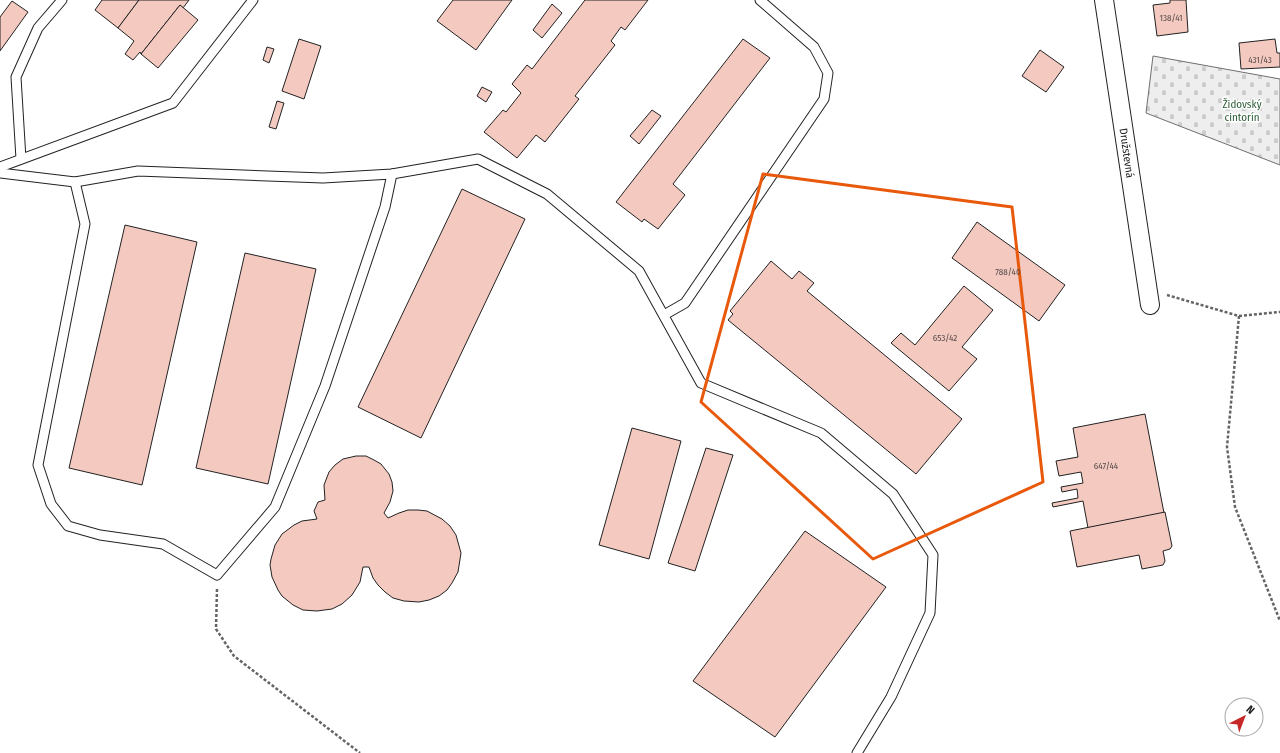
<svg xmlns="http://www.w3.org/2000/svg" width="1280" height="753" font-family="'Fira Sans Condensed',sans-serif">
  <defs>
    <pattern id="cemetery-stones" width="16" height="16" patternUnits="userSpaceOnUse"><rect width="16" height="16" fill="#eee"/><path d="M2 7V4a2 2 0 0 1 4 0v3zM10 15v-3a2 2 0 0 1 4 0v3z" fill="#ccc"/></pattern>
  </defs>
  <rect width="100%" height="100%" fill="#fff"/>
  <path fill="url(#cemetery-stones)" stroke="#6f6f6f" d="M1153,56L1280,79V165L1146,113Z"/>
  <g fill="#f3c9c0" stroke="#222">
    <path d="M102,0H139L118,28L95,10Z"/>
    <path d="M139,0H189L183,8L180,5L141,54L140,52L133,60L125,54L134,41L118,28Z"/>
    <path d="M453,0H512L476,50L437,21Z"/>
    <path d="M585,0H648L625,30L621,27L611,41L615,45L575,96L579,99L545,142L536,135L517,158L484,132L503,110L506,112L521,93L512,84L527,65L532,69Z"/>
    <path d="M1170,0H1186L1188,32L1157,36L1153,5L1170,3Z"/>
    <path d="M12,1L28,12L0,51V17Z"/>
    <path d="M552,4L562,13L542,38L533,30Z"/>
    <path d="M180,5L198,20L158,68L141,54Z"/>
    <path d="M299,39L321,46L304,99L282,91Z"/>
    <path d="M743,39L770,58L673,184L685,195L658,229L644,219L642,222L616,202Z"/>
    <path d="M1275,39L1277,53H1280V67L1241,69L1239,43Z"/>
    <path d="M267,47L274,49L269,63L263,60Z"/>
    <path d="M1040,50L1064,67L1046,92L1022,76Z"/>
    <path d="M482,87L492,92L486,102L477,96Z"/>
    <path d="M277,101L284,103L276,129L269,127Z"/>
    <path d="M652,110L661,116L639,144L630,136Z"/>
    <path d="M462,189L525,219L421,438L358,407Z"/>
    <path d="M977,222L1065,285L1039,321L952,258Z"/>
    <path d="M125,225L197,242L142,485L69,468Z"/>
    <path d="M245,253L316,269L268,484L196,468Z"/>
    <path d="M771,261L792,279L799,271L814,283L807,291L962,419L916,474L728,320L733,314L730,311Z"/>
    <path d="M964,286L993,310L962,347L977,359L949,391L891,343L901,333L915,345Z"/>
    <path d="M1145,414L1164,513L1088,528L1083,501L1053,507L1052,503L1078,498L1077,489L1062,492L1061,487L1083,483L1081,472L1059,476L1056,461L1078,457L1073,428Z"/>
    <path d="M632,428L681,441L649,559L599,545Z"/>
    <path d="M706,448L733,455L695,571L668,563Z"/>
    <path d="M356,456H366L374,460L381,464L389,474L392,482L393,491L390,502L384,513L388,518L399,513L408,510H418L427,511L442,519L450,526L456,535L461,553L458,572L452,583L447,590L439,596L429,600L419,602L404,601L393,598L385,592L378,585L373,578L369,567H363L360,582L352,595L342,604L332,609L317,611L303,610L293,605L282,596L278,590L272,577L270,565L271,559L275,545L282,534L294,525L302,521L317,519L314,511L318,502L325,500L324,485L329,472L335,465L343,459Z"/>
    <path d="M1165,512L1172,546L1170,549L1163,551L1165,561L1163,565L1142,569L1139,555L1077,567L1070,531Z"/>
    <path d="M805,531L886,587L775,737L693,681Z"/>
  </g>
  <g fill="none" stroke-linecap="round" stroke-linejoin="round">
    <g stroke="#222" stroke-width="11">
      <g id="service">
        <path d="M21,159L16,77L38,28L62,0"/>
        <path d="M0,167L173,103L253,0"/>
        <path d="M0,173L75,182L138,171L323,178L392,174L478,159L547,194L639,271L701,383L821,433L893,494L933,555L930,613L891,697L857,753"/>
        <path d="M75,182L85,224L38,465L51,504L68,526L100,535L163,544L217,575L275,507L325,386L385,207L392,174"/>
        <path d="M664,315L685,303L824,99L828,73L814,47L760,0"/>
      </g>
    </g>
    <g stroke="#222" stroke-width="20">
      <path id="minor" d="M1104,0L1150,305"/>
    </g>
    <g stroke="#646464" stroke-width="2.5" stroke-dasharray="3 2" stroke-linecap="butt">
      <path d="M1167,295L1239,316L1280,312"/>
      <path d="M1239,316L1227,447L1235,507L1280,621"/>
      <path d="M217,589L216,629L234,656L360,753"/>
    </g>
    <use href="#service" stroke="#fff" stroke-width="9"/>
    <use href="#minor" stroke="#fff" stroke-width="18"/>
  </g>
  <path fill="none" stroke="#e8590c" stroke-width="3" stroke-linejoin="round" d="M763,174L1012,207L1043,482L873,559L701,402Z"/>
  <g text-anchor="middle" stroke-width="3" stroke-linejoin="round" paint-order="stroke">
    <g font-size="9" fill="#564c4a">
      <text x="1171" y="21">138/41</text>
      <text x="1260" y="63">431/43</text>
      <text x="1008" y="275">788/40</text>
      <text x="945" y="341">653/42</text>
      <text x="1106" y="469">647/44</text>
    </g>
    <g font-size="11" fill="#2f5e38" stroke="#fff">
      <text x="1242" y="108">Židovský<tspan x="1242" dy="13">cintorín</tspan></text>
    </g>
    <g font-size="11" fill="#222" stroke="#fff">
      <text transform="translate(1127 153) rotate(82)" y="4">Družstevná</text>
    </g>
  </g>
  <g transform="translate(1244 717) rotate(42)"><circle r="19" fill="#ffffff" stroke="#a7a7a7"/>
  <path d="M0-3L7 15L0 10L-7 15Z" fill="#c62828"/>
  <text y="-6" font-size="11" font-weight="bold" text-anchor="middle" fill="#222222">N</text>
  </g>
</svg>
